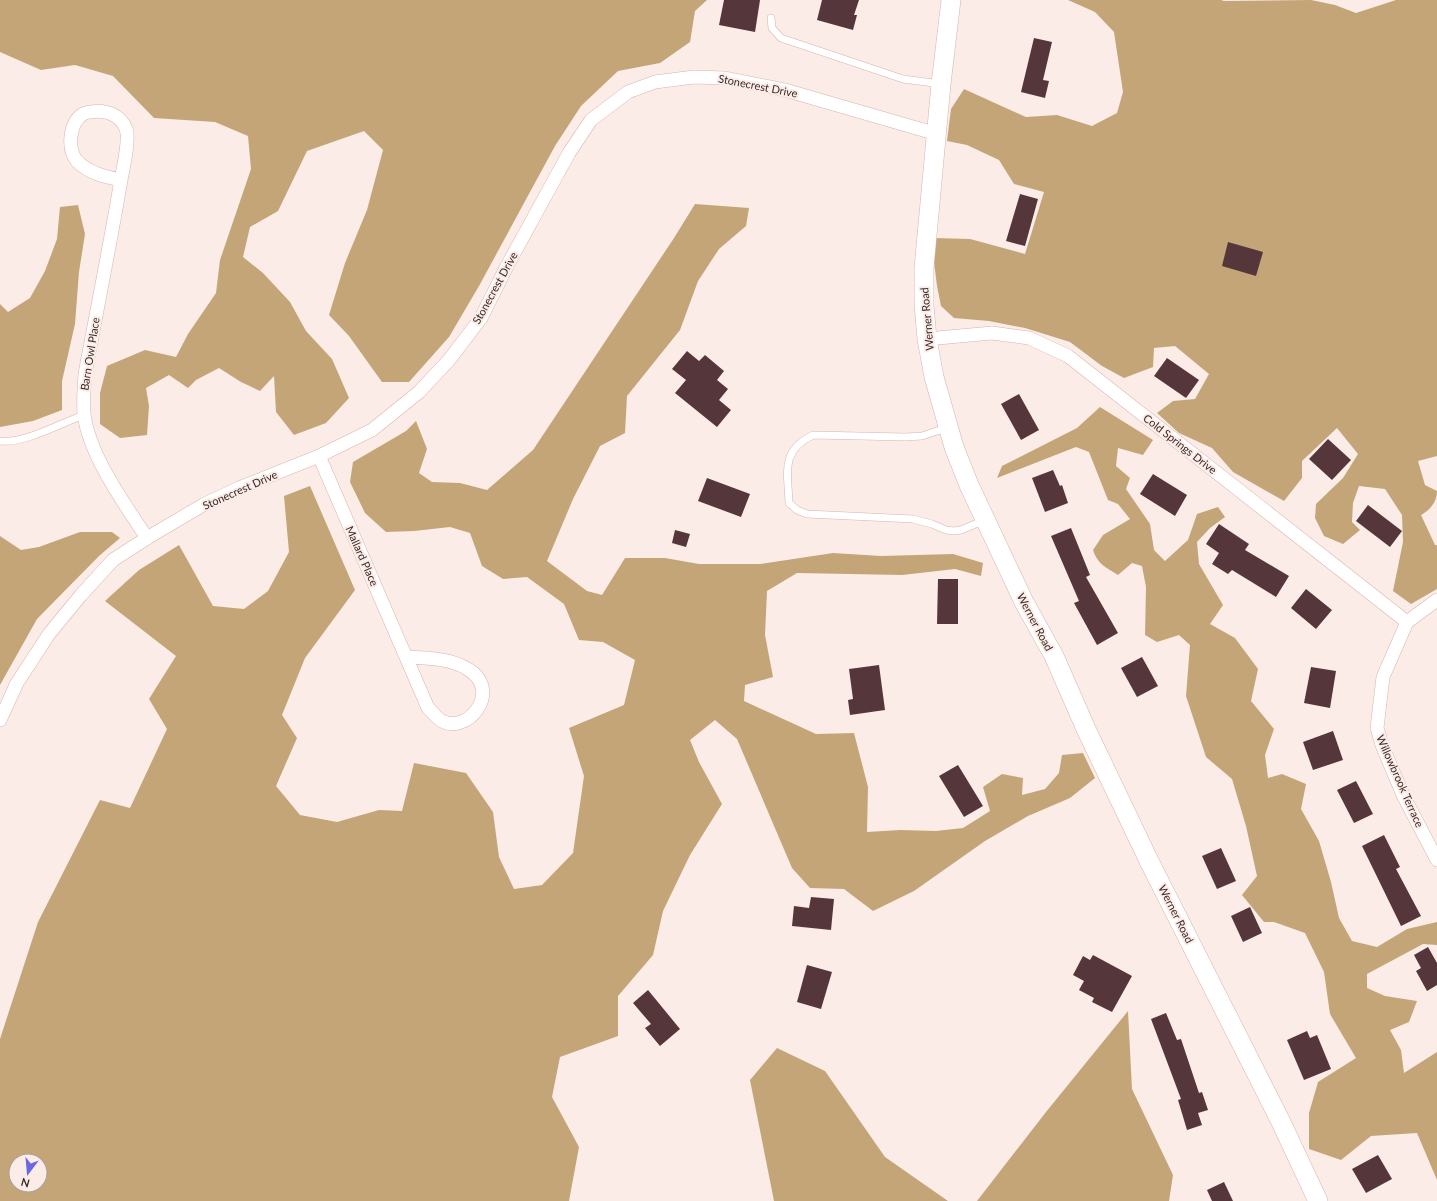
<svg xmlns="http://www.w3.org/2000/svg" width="1437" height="1201" font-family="Lato,sans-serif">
  <rect width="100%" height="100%" fill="#fbece8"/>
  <g fill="#c3a578" fill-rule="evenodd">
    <path d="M0,0H707L695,11L690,42L660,63L618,71L581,106L555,146L479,286L449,337L409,382H382L349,336L329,315L345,263L367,210L383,150L364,131L307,151L278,211L250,227L243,257L263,273L290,302L306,331L332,359L349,398L326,423L294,435L276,412L274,376L260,391L241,382L219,368L196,380L188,388L169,375L146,388L149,406L147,435L120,438L100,424V393L107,366L145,350L176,357L188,334L216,293L220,260L251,169L248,136L215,122L154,118L113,76L75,65L41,70L0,52Z"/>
    <path d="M1068,0H1221L1224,1L1311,0L1335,5L1356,13L1396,0H1437V456L1418,461L1425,485L1437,491C1437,502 1430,510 1421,515L1435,545H1437V589L1411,604L1393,591L1403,542L1402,515L1385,489L1359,486L1353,503L1352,522L1360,530L1343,544L1324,536L1315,518L1316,504L1343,478L1358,454L1337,428L1302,461V478L1284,501L1233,472L1212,448L1179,433L1157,413L1173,401L1195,399L1209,374L1175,346L1154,348L1153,367L1124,378L1102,366L1070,342L1025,328L989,321L954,318L941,306L937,286L934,262V238L970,239L1025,254L1044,192L1014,184L999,160L967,145L947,141L951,109L964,89L1026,117L1057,115L1092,126L1117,113L1123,92L1114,32L1095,12Z"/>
    <path d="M695,204L749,208L746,226L719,249L698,281L680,330L627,396L625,433L600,446L573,499L547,561L587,591L602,595L625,558H665L699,564H760L833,553L881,556L953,554L983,563L981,576L955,569L902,575L797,573L767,591L765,635L773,677L745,685L744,701L816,734L854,733L868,787L867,832L900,830L936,831L963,828L990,811L983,787L1002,774L1023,778L1022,795L1045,789L1059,773L1062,755L1083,753L1095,778L1070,798L1028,816L985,841L914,891L873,911L844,889L810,888L792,868L737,739L715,720L690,740L699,762L722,804L690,855L663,911L653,955L618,996V1036L560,1057L552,1097L579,1147L569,1201H0V1039L38,922L100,800L130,808L167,729L149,699L176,656L105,601L139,570L179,545L213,606L244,609L268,591L289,552L284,496L310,486L355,590L305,658L282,715L297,738L276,786L300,815L337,822L379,810L402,811L414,763L466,773L493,812L499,857L514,889L542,885L573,853L584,776L569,728L624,705L635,660L603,642L579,640L564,604L527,577L503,579L482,566L470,533L450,527L414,531L386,532L365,513L350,482L353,462L406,431L416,421L427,449L419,473L432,482L460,483L487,490L533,450L674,238ZM16,1161H40V1185H16Z"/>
    <path d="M78,205L85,234L79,272L75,324L62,381V410L33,421L0,427V304L8,312L30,298L45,271L57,239L60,207Z"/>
    <path d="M1100,407L1153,440L1143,455L1118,448L1116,466L1130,478L1126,489L1150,524L1154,550L1165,561L1188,540L1197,514L1218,507L1225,517L1210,528L1197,542L1199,564L1223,605L1210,624L1235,638L1258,669L1251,701L1274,729L1265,755L1268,778L1282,774L1306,784L1301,809L1319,841L1331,882L1339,918L1352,941L1377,947L1407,929L1437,922V945L1423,944L1367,974V988L1385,996L1417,1001L1409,1022L1390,1030L1401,1050L1404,1073L1437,1052V1180L1417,1133L1371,1136L1341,1160L1309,1149V1113L1318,1082L1356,1058L1330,1014L1324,972L1305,933L1274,922H1264L1242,895L1257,876L1246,826L1232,779L1206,757L1186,696L1190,645L1179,635L1157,642L1145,635L1146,587L1142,566L1132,563L1118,575C1107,568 1097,564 1093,550L1103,535L1130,519L1118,504L1108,500L1089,452L1076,447L997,478L1002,466L1077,428Z"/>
    <path d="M80,532H112L120,538L99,556L37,619L0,685V536L21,550L39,547Z"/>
    <path d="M1128,1011L1132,1089L1173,1175L1169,1201H977L1046,1112Z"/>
    <path d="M777,1048L825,1071L885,1157L948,1201H774L750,1080Z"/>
  </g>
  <g fill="#55373b">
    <path d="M724,0H760L755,32L719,25Z"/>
    <path d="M822,0H859L854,15H857L853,30L817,20Z"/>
    <path d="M1034,38L1052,42L1043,80L1049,81L1045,98L1021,92Z"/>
    <path d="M1020,194L1038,199L1025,246L1006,241Z"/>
    <path d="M1228,242L1263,252L1256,276L1222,266Z"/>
    <path d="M687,351L699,361L705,355L724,371L717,380L728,389L719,400L731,410L717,427L675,393L686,380L672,369Z"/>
    <path d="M1167,358L1199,380L1186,398L1154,376Z"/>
    <path d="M1019,394L1039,430L1021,440L1001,404Z"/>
    <path d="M1328,439L1351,460L1332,480L1309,459Z"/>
    <path d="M1053,470L1060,486L1062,485L1068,503L1045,512L1032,478Z"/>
    <path d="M1153,474L1187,495L1175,516L1140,494Z"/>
    <path d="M707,478L750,494L741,517L698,501Z"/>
    <path d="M1368,505L1402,531L1390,547L1356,521Z"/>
    <path d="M1219,524L1249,544L1245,550L1289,576L1276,597L1232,570L1228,574L1212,564L1219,553L1206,544Z"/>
    <path d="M1071,528L1090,575L1086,577L1118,633L1097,645L1074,603L1079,601L1051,536Z"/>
    <path d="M675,530L690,534L686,547L672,543Z"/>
    <path d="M938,579H958V624H937Z"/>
    <path d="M1306,589L1332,610L1316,629L1291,608Z"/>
    <path d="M1142,657L1158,686L1137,697L1121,668Z"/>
    <path d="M879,665L885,710L850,715L848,700L853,699L849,669Z"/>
    <path d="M1311,667L1336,671L1330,708L1304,703Z"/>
    <path d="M1333,731L1343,760L1313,770L1303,742Z"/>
    <path d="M958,765L983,806L964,817L939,776Z"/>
    <path d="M1356,781L1373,814L1354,823L1337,790Z"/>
    <path d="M1384,835L1400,867L1396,869L1421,916L1401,926L1362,846Z"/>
    <path d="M1221,848L1236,881L1217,889L1202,856Z"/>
    <path d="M811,897L834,899L831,930L792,926L794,906L809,908Z"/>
    <path d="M1250,907L1262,933L1243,942L1231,916Z"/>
    <path d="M1428,947L1437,963V985L1427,991L1416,971L1421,968L1414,955Z"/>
    <path d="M1093,955L1132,976L1112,1012L1092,1002L1094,998L1079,990L1084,981L1073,975L1083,956L1090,960Z"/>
    <path d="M807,965L832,972L821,1009L797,1002Z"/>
    <path d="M648,990L680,1029L660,1046L645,1028L651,1024L633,1003Z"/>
    <path d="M1166,1013L1177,1040L1181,1039L1199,1093L1202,1092L1208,1110L1198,1113L1202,1125L1187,1130L1178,1100L1181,1099L1151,1019Z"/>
    <path d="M1307,1031L1310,1038L1317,1035L1331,1069L1304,1080L1287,1040Z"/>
    <path d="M1378,1155L1392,1179L1366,1193L1352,1169Z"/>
    <path d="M1224,1182L1233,1201H1212L1207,1190Z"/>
  </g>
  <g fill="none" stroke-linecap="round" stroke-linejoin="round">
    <g stroke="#d8b4ac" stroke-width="8">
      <g id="lane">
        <path d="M771,18L772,28L781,38L903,79L941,84"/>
        <path d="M949,427L922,436L905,437L813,435C780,451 788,472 789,503L797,510L807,514L913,519L932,524L946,530L954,531L961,530L985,520"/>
        <path d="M0,441C24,444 61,423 84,415"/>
      </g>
    </g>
    <g stroke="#d8b4ac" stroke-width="14">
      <g id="street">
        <path d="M121,180C106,177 88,173 77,161C67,149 69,123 83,114C85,113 88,112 91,112C105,109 121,115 126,129C130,138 123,169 121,180C110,245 97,309 85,374C84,387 83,400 84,414C89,455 124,503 147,538"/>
        <path d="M927,339L992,333L1029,338L1068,356L1407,622"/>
        <path d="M319,456L428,708C432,711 435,716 439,719C465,739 506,690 466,668C449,658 425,658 406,657"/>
        <path d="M1437,600L1407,622L1383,677L1377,728L1382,745L1403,795L1437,860"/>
        <path d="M0,720L17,683L49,634L81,595L113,560L147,538L203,505L239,488L319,456L372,430L419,392L449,360L481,318L507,266L569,153L591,120L628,92L655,82L694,77L725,78L785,90L937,134"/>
      </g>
    </g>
    <g stroke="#d8b4ac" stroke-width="20">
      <path id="secondary" d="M951,0L941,84L924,268V305L927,339L934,377L954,447L969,485L1024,602L1054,656L1086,729L1149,861L1280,1120L1318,1201"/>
    </g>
    <use href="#lane" stroke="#fff" stroke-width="7"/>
    <use href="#street" stroke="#fff" stroke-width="13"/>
    <use href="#secondary" stroke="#fff" stroke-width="19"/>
  </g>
  <g text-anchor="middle" stroke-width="4" stroke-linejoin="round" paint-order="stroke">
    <g font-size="11" fill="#382a27" stroke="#fbece8">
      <text transform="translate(758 86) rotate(11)" y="4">Stonecrest Drive</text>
      <text transform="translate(495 288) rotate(-61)" y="4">Stonecrest Drive</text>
      <text transform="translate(927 319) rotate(-95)" y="4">Werner Road</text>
      <text transform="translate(90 354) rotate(-81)" y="4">Barn Owl Place</text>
      <text transform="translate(1180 444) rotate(38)" y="4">Cold Springs Drive</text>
      <text transform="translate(240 490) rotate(-24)" y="4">Stonecrest Drive</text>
      <text transform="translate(362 556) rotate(66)" y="4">Mallard Place</text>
      <text transform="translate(1035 622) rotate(62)" y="4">Werner Road</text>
      <text transform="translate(1400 781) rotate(66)" y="4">Willowbrook Terrace</text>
      <text transform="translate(1176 914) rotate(63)" y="4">Werner Road</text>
    </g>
  </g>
  <g transform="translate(28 1173) rotate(196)"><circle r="19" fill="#fbece8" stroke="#ad9e9b"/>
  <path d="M0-3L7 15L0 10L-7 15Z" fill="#6c67e1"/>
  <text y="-6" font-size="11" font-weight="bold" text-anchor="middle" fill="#382a27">N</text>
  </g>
</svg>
